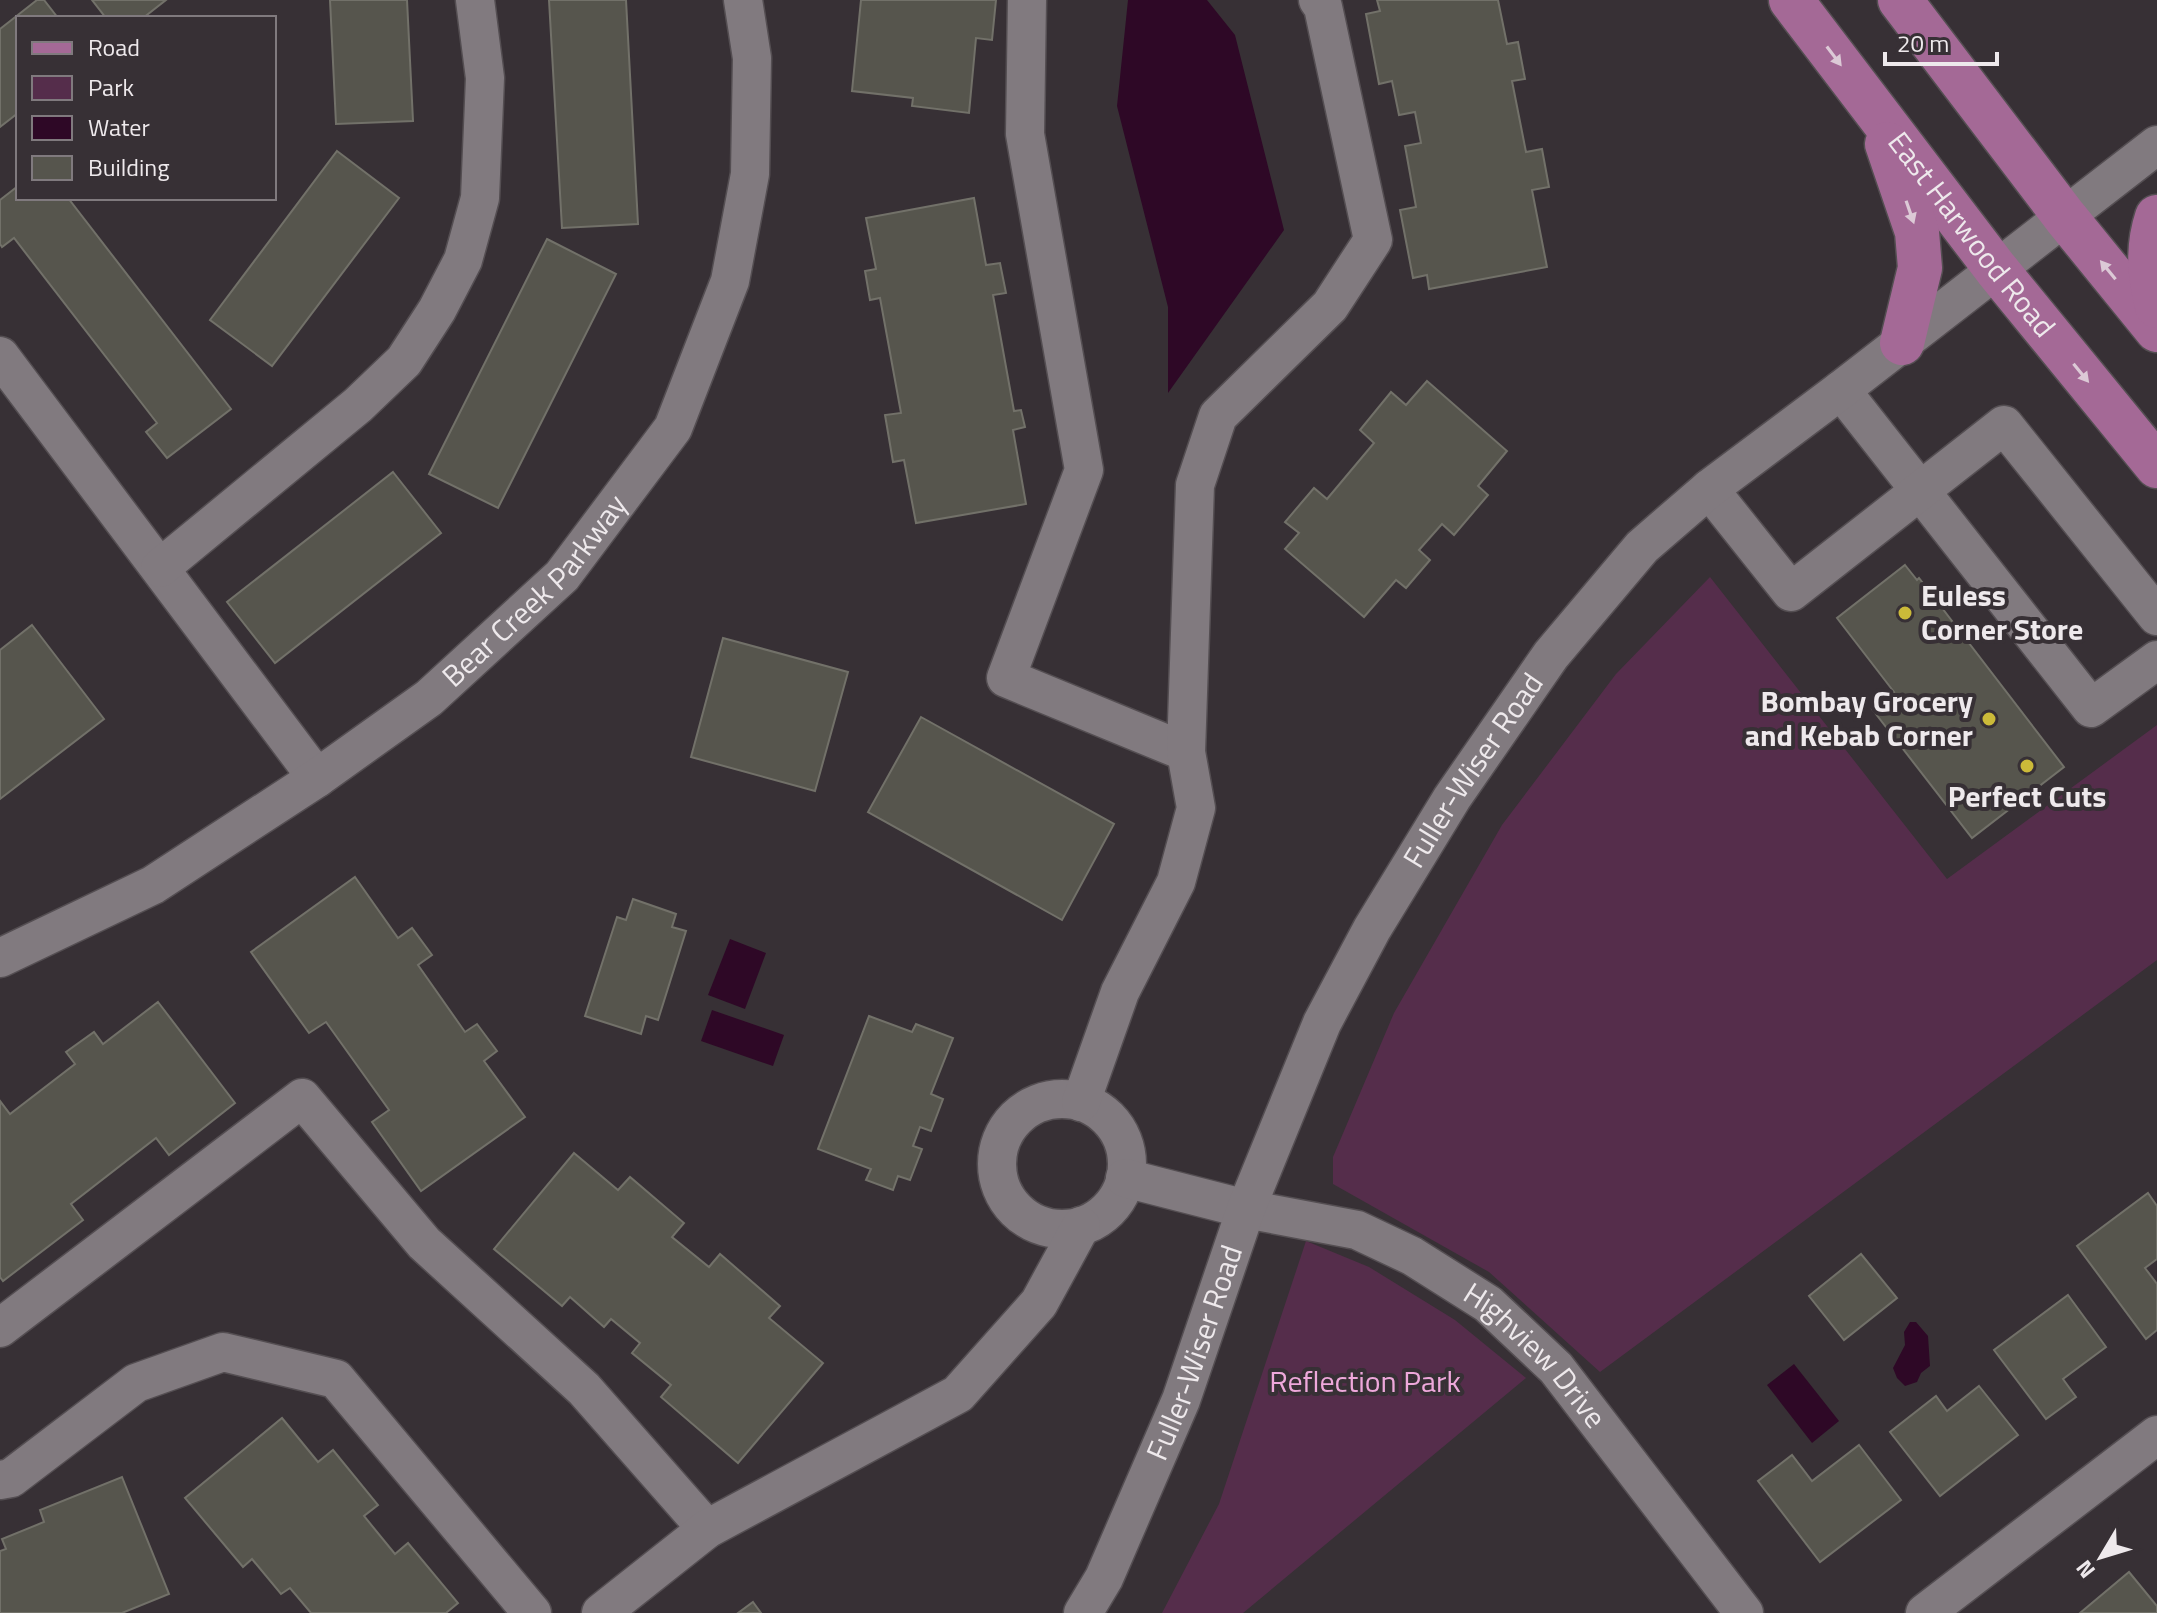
<svg xmlns="http://www.w3.org/2000/svg" width="2157" height="1613" font-family="'Titillium Web',sans-serif">
  <rect width="100%" height="100%" fill="#373035"/>
  <g fill="#552d4b">
    <path d="M1710,577L1947,879L2157,725V960L1600,1372L1489,1272L1333,1184V1157L1394,1013L1502,825L1616,674Z"/>
    <path d="M1306,1241L1369,1267L1455,1320L1526,1378L1243,1613H1162L1219,1504Z"/>
  </g>
  <g fill="#2e0826">
    <path d="M1128,0H1207L1235,35L1284,230L1168,393V307L1117,106Z"/>
    <path d="M730,939L766,953L745,1009L708,995Z"/>
    <path d="M712,1010L784,1035L773,1066L701,1041Z"/>
    <path d="M1910,1322H1916L1928,1336L1930,1366L1921,1373L1917,1382L1905,1386L1897,1378L1893,1368L1905,1345L1904,1332Z"/>
    <path d="M1794,1364L1839,1421L1812,1443L1767,1385Z"/>
  </g>
  <g fill="#56554d" stroke="#727169" stroke-width="2">
    <path d="M37,0H44L58,18H18V113L0,127V29Z"/>
    <path d="M92,0H166L143,18H106Z"/>
    <path d="M330,0H407L413,121L336,124Z"/>
    <path d="M549,0H626L638,224L562,228Z"/>
    <path d="M861,0H996L992,40L976,38L969,113L912,106L913,98L852,91Z"/>
    <path d="M1377,0H1498L1507,44L1518,42L1525,79L1512,81L1526,152L1542,149L1549,187L1532,190L1547,267L1429,289L1427,275L1413,278L1400,210L1416,207L1405,146L1421,143L1415,112L1399,115L1392,81L1379,84L1366,14L1380,11Z"/>
    <path d="M337,151L399,198L272,366L210,320Z"/>
    <path d="M18,186V198H68L231,409L167,458L146,432L157,423L14,238L2,247L0,244V200Z"/>
    <path d="M974,198L986,265L1000,263L1006,293L993,295L1014,411L1021,410L1025,427L1013,430L1026,504L916,523L904,460L893,462L885,415L901,413L880,298L870,300L865,271L876,269L866,218Z"/>
    <path d="M547,239L616,274L498,508L429,474Z"/>
    <path d="M1427,381L1507,451L1478,486L1488,495L1454,535L1442,524L1419,550L1430,560L1406,588L1396,580L1364,617L1285,549L1299,533L1285,522L1314,488L1327,499L1374,443L1360,430L1391,392L1406,405Z"/>
    <path d="M393,472L441,533L275,663L227,602Z"/>
    <path d="M1905,565L1917,580L1919,578L2064,767L1972,838L1872,709L1894,692L1837,618Z"/>
    <path d="M32,625L104,719L0,799V650Z"/>
    <path d="M723,638L848,672L815,791L691,757Z"/>
    <path d="M921,717L1114,824L1062,920L868,812Z"/>
    <path d="M355,877L398,938L412,928L432,955L418,965L465,1032L477,1024L497,1051L484,1061L525,1117L421,1191L372,1122L389,1110L326,1022L309,1033L251,952Z"/>
    <path d="M633,899L676,914L672,927L686,931L658,1020L646,1016L641,1034L585,1016L617,917L626,920Z"/>
    <path d="M158,1002L235,1103L169,1155L156,1138L71,1204L83,1220L3,1281L0,1277V1101L10,1114L75,1064L66,1052L94,1032L103,1044Z"/>
    <path d="M869,1016L912,1032L916,1024L953,1038L931,1094L943,1099L931,1131L920,1127L913,1146L922,1149L910,1180L898,1176L893,1190L866,1180L871,1169L818,1149Z"/>
    <path d="M574,1153L618,1190L630,1177L684,1223L672,1237L709,1267L720,1254L780,1306L769,1318L823,1363L738,1463L661,1397L671,1385L632,1353L640,1343L611,1319L604,1327L570,1297L562,1306L494,1249Z"/>
    <path d="M2148,1193L2157,1206V1259L2145,1268L2157,1284V1330L2146,1339L2077,1246Z"/>
    <path d="M1861,1254L1897,1298L1844,1340L1809,1296Z"/>
    <path d="M2068,1295L2106,1347L2063,1379L2076,1397L2046,1419L1994,1350Z"/>
    <path d="M1979,1386L2018,1435L1940,1496L1890,1432L1936,1396L1947,1411Z"/>
    <path d="M282,1418L318,1462L333,1450L378,1505L364,1516L395,1554L408,1543L458,1603L446,1613H311L290,1588L281,1594L252,1559L243,1567L185,1498Z"/>
    <path d="M1859,1445L1901,1500L1820,1562L1758,1481L1792,1455L1812,1481Z"/>
    <path d="M122,1477L169,1594L122,1613H0V1551L6,1549L2,1539L44,1522L40,1510Z"/>
    <path d="M2129,1572L2157,1606V1613H2080Z"/>
    <path d="M753,1602L761,1613H738Z"/>
  </g>
  <g fill="none" stroke-linecap="round" stroke-linejoin="round">
    <g stroke="#544e52" stroke-width="41">
      <g id="minor">
        <path d="M1027,0L1025,134L1084,470L1006,678L1186,752"/>
        <path d="M0,356L317,778"/>
        <path d="M1841,390L2091,708L2157,660"/>
        <path d="M1709,489L1791,592L2004,425L2157,616"/>
        <path d="M160,568L358,405L404,361L437,310L463,260L480,198L485,78L475,0"/>
        <path id="s1" d="M0,958L153,885L317,778L429,698L562,576L673,428L730,281L750,174L752,58L743,0"/>
        <circle cx="1062" cy="1164" r="65"/>
        <path d="M1081,1102L1120,992L1176,882L1196,808L1186,752L1195,485L1218,416L1330,306L1373,240L1323,7L1318,0"/>
        <path id="s2" d="M1125,1178L1246,1209L1357,1230L1412,1256L1488,1304L1556,1368L1744,1613"/>
        <path d="M0,1328L302,1098L424,1243L584,1389L707,1529"/>
        <path d="M0,1480L11,1478L136,1383L223,1352L336,1379L532,1613"/>
        <path d="M601,1613L707,1529L958,1394L1039,1303L1081,1226"/>
        <path id="s3" d="M1083,1613L1104,1578L1181,1400L1246,1209L1322,1023L1372,929L1452,798L1551,655L1642,547L1709,489L1841,390L2157,145"/>
        <path d="M1925,1613L2157,1435"/>
      </g>
    </g>
    <g stroke="#544e52" stroke-width="47">
      <g id="major">
        <path id="s4" d="M1791,0L1996,269L2157,466"/>
        <path d="M1900,0L2065,217L2157,330"/>
        <path d="M1887,144L1917,232L1920,268L1902,343"/>
        <path d="M2157,217C2147,247 2149,275 2157,306"/>
      </g>
    </g>
    <use href="#minor" stroke="#817a7f" stroke-width="38"/>
    <use href="#major" stroke="#a46996" stroke-width="44"/>
  </g>
  <defs><path id="oneway-solid" d="M-6-.8H1V-3.2L6.5 0L1 3.2V.8H-6Z" transform="scale(2)"/></defs>
  <g fill="#dcc9d6">
    <use href="#oneway-solid" transform="translate(1834 56) rotate(53)"/>
    <use href="#oneway-solid" transform="translate(1910 212) rotate(71)"/>
    <use href="#oneway-solid" transform="translate(2108 270) rotate(-129)"/>
    <use href="#oneway-solid" transform="translate(2081 373) rotate(51)"/>
  </g>
  <g fill="#cbba39" stroke="#373035" stroke-width="3">
    <circle cx="1905" cy="613" r="8"/>
    <circle cx="1989" cy="719" r="8"/>
    <circle cx="2027" cy="766" r="8"/>
  </g>
  <g text-anchor="middle" stroke-width="8" stroke-linejoin="round" paint-order="stroke">
    <g font-size="30" fill="#eee9ec" stroke="#373035">
      <text dy="10" stroke="none"><textPath href="#s4" startOffset="296">East Harwood Road</textPath></text>
      <text dy="10" stroke="none"><textPath href="#s1" startOffset="654">Bear Creek Parkway</textPath></text>
      <text dy="10" stroke="none"><textPath href="#s3" startOffset="932">Fuller-Wiser Road</textPath></text>
      <text dy="10" stroke="none"><textPath href="#s3" startOffset="284">Fuller-Wiser Road</textPath></text>
      <text dy="10" stroke="none"><textPath href="#s2" startOffset="458">Highview Drive</textPath></text>
    </g>
    <g font-size="30" font-weight="bold" fill="#eee9ec" stroke="#373035" text-anchor="start">
      <text x="1921" y="606">Euless<tspan x="1921" dy="34">Corner Store</tspan></text>
      <text x="1973" y="712" text-anchor="end">Bombay Grocery<tspan x="1973" dy="34">and Kebab Corner</tspan></text>
      <text x="2027" y="807" text-anchor="middle">Perfect Cuts</text>
    </g>
    <g font-size="30" fill="#eea8db" stroke="#373035">
      <text x="1365" y="1392">Reflection Park</text>
    </g>
  </g>
  <rect x="16" y="16" width="260" height="184" fill="#373035" stroke="#807a7e" stroke-width="2"/>
  <rect x="32" y="42" width="40" height="12" fill="#a46996" stroke="#807a7e" stroke-width="2"/>
  <text x="88" y="56" font-size="24" fill="#eee9ec">Road</text>
  <rect x="32" y="76" width="40" height="24" fill="#552d4b" stroke="#807a7e" stroke-width="2"/>
  <text x="88" y="96" font-size="24" fill="#eee9ec">Park</text>
  <rect x="32" y="116" width="40" height="24" fill="#2e0826" stroke="#807a7e" stroke-width="2"/>
  <text x="88" y="136" font-size="24" fill="#eee9ec">Water</text>
  <rect x="32" y="156" width="40" height="24" fill="#56554d" stroke="#807a7e" stroke-width="2"/>
  <text x="88" y="176" font-size="24" fill="#eee9ec">Building</text>
  <g transform="translate(2101 1557) rotate(232)" stroke="#373035" stroke-width="6" paint-order="stroke">
  <path d="M0-6L14 30L0 20L-14 30Z" fill="#eee9ec"/>
  <text y="-12" font-size="22" font-weight="bold" text-anchor="middle" fill="#eee9ec">N</text>
  </g>
  <path d="M1885 52v12h112v-12" fill="none" stroke="#eee9ec" stroke-width="4"/>
  <text x="1897" y="52" font-size="24" fill="#eee9ec" stroke="#373035" stroke-width="6" paint-order="stroke">20 m</text>
</svg>
